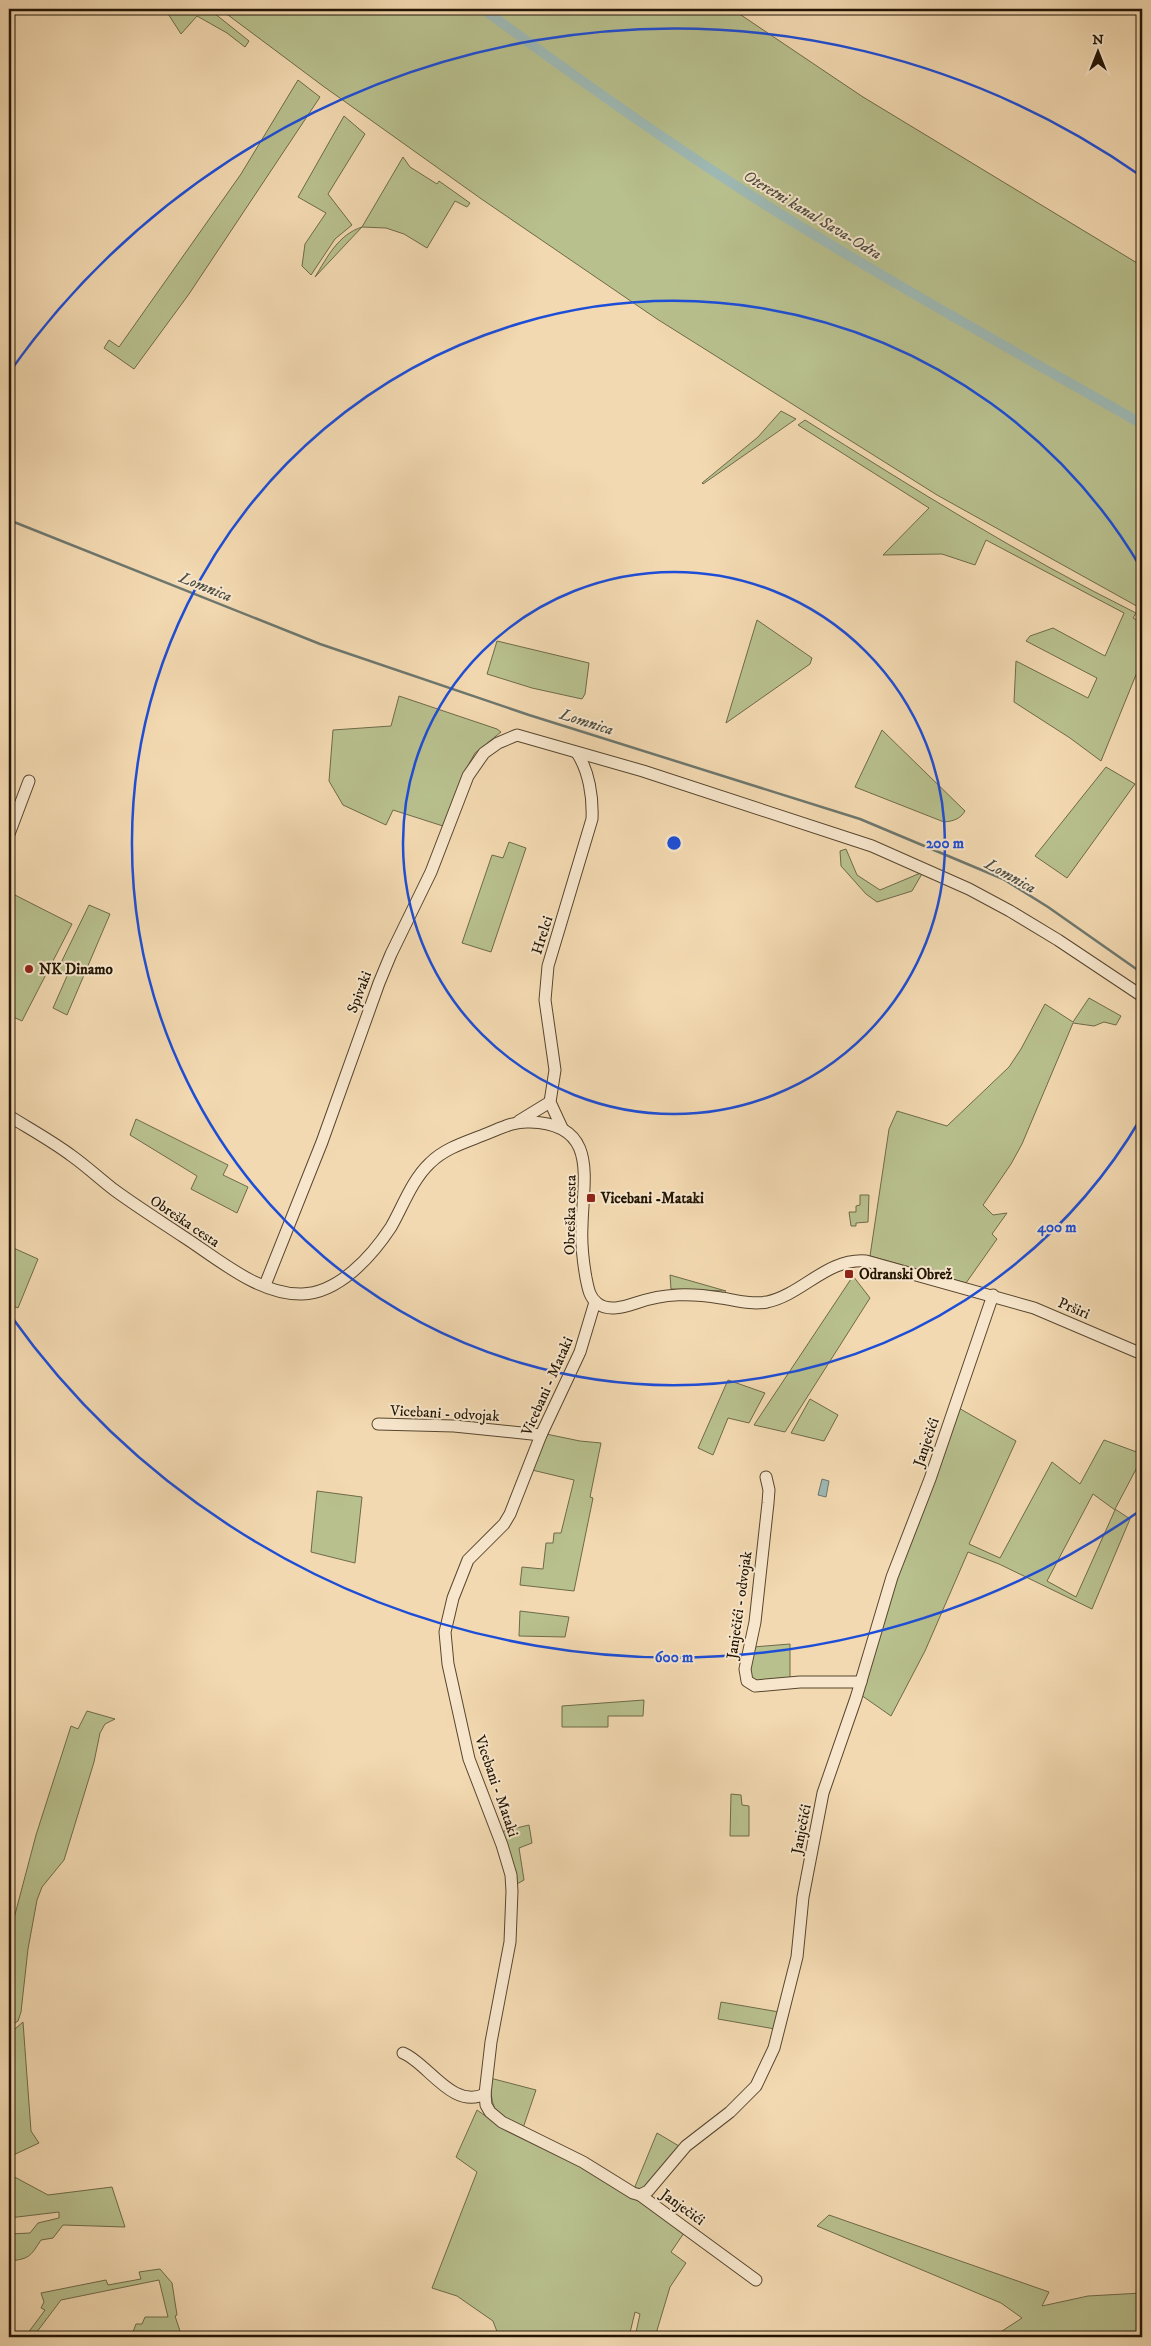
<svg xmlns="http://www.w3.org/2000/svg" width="1151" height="2346" font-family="'IM FELL DW Pica',serif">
  <rect width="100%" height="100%" fill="#f3d9b1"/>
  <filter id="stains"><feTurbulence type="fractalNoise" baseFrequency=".004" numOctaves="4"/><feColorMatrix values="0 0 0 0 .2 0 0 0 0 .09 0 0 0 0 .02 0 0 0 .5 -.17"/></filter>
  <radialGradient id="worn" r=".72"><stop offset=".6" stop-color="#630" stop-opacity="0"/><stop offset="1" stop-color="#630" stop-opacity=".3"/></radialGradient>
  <g fill="#b8c08e" stroke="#6e6a49" fill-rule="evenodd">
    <path d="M165,9H209L249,41L245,47L227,33L197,16L181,34Z"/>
    <path d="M220,9H732L863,97L1142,266V609L937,495L657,319L480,198L323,86Z"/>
    <path d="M298,80L320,97L189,294L134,369L104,348L109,340L119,347L241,174Z"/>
    <path d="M344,116L365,134L328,194L352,225L335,239L311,275L302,266L305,244L326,213L298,197Z"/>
    <path d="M403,157L410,167L437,184L439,181L470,203L467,207L455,201L427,248L404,234L386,228L362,227L315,277C328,256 338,235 362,227Z"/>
    <path d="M781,411L796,419L703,484L702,483L758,437Z"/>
    <path d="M805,420C913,488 1021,556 1136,613L1133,618L1142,623V660L1101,761L1070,738L1014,702L1016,661L1088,698L1097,678L1026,641L1030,636L1053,628L1105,656L1124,613L986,540L975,565L942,554L883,555L929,508L798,425Z"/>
    <path d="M757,620L812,658L810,664L726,723Z"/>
    <path d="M497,641L589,663L585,694L582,699L532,688L487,674Z"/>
    <path d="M399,696L497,729L501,732L475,753L466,769L446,827L393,810L386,825L343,805L329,781L333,730L391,726Z"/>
    <path d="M882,730L965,811C960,819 954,821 944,822L855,787Z"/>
    <path d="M1106,767L1135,784L1067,878L1035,856Z"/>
    <path d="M509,842L526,848L491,952L462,943L492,855L503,858Z"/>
    <path d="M846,849L857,875L880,890L923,872L912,891L877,902L866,894L841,866L840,851Z"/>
    <path d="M9,892L72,924L22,1021L9,1015Z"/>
    <path d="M89,905L110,914L67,1015L53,1008L67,976L57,971Z"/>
    <path d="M1089,998L1121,1016L1116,1025L1104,1022L1094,1026L1073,1023L1022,1144L1011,1164L983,1205L993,1215L1007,1213L992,1234L997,1239L966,1283L870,1256L889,1129L897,1111L947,1126L1009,1067L1021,1049L1045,1004L1073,1022Z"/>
    <path d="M136,1119L228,1165L223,1175L248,1187L237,1213L191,1189L197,1176L130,1135Z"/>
    <path d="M860,1195H869L868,1222L856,1223V1226H851L849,1212H856V1206L860,1205Z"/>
    <path d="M9,1246L38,1259L18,1308L9,1304V1287L13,1276L9,1274Z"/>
    <path d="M670,1275L726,1291L671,1289Z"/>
    <path d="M853,1276L870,1298L785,1432L754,1425Z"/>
    <path d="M728,1380L765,1393L749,1423L728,1418L713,1455L698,1448Z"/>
    <path d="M810,1399L838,1415L824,1441L791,1433Z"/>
    <path d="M957,1407L1016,1441L969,1544L1000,1558L1052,1462L1080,1484L1104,1440L1142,1454V1458L1115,1509L1130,1519L1092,1609L999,1564L968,1552L925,1651L891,1716L861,1695L884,1611ZM1093,1494L1115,1510L1076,1597L1047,1581Z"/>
    <path d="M546,1434L580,1441L601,1443L590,1497L593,1498L574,1591L520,1585L522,1567L543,1569L546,1543H553L554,1533H561L574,1480L532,1470Z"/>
    <path d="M317,1491L362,1497L355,1563L311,1552Z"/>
    <path d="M520,1611L569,1617L565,1637L519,1636Z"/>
    <path d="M790,1644V1680L754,1682L748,1670L753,1647Z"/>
    <path d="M644,1700L643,1716H608V1727H562V1706Z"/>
    <path d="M87,1711L115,1719L105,1724L100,1733L94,1762L64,1860L42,1887L37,1900L28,1949L21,2012L18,2021L9,2027V1947L13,1922L36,1835L71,1726L78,1729Z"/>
    <path d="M731,1794L741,1795L742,1805L749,1806V1836H730Z"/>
    <path d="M529,1825L532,1843L519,1848L524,1880L515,1885L500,1832Z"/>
    <path d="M721,2002L779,2012L775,2029L718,2019Z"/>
    <path d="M23,2022L31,2131L39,2143L9,2157V2031L15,2029Z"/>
    <path d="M490,2078L536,2090L523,2128C493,2113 492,2112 490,2078Z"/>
    <path d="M477,2110L487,2117L581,2165L686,2230L671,2252L686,2263L670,2287L655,2337H635L640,2314L635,2312L629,2337H499L493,2321L457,2296L432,2288L477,2172L456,2157Z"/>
    <path d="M657,2133L679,2146L653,2179L640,2191L634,2189Z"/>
    <path d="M9,2174L48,2195L112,2187L125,2227L63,2225L53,2238L41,2240C30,2257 29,2259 9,2261V2234L30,2233L38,2223L59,2218V2212L9,2218Z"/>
    <path d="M829,2215L1049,2292L1042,2306L1088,2296L1142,2293V2337H993L1022,2318L1001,2303L817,2226Z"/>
    <path d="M160,2269L172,2283L177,2315L175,2316L182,2337H131L136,2324H142L145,2317H168L159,2280L61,2300L33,2337H25L45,2310L41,2308L44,2302L41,2293L106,2280L108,2285L141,2279L139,2272Z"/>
  </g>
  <path fill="#9eb9b4" stroke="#6d776e" d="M822,1479L829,1481L826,1497L818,1495Z"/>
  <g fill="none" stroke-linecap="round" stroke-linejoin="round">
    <path stroke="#6d776e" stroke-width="2.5" d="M9,520L320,644L529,715L860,819L1003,879L1048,907L1142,973"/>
    <path stroke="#9eb9b4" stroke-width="10" d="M483,9C575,77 669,144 766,205C889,282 1016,352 1142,424"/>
    <g stroke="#57462f" stroke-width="13">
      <g id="minor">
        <path d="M9,834L29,781"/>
        <path d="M9,1116C30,1129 52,1141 72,1156C86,1166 99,1178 113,1189C136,1206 160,1221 184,1237C218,1259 259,1295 302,1294C339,1293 372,1256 391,1227C403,1206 412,1180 430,1163C445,1148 466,1142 486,1134C501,1128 514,1121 530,1122C599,1124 583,1178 582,1226C581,1243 583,1261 586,1278C588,1287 589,1297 597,1303C608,1312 624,1307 636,1303C665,1293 691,1293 721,1298C736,1300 751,1305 767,1302C803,1294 827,1258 866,1261L1034,1308L1142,1354"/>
        <path d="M519,1121L550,1102"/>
        <path d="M562,1128L550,1102L555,1070L545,1000L548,966L592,819C593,797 589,771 577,753"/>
        <path d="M265,1285L322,1142L379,983L391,954L431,872L468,776L484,753L498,743L517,735L643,771L872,846L969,889L1010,911L1058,940L1142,996"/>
        <path d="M595,1302L580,1352L541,1435L510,1514L504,1524L468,1560L453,1598L445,1632L448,1664L469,1759L502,1845L511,1875L512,1891L510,1942L491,2042L485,2094L486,2105L490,2112L502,2122L583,2162L633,2193L640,2195L756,2280"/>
        <path d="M378,1424L454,1426L541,1435"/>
        <path d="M766,1477L769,1490L768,1503L755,1622L745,1669L747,1681L755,1686L800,1682H861"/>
        <path d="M403,2053C428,2063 452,2110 485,2094"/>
        <path d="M640,2195L648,2191L686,2146L730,2112L756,2086L774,2048L797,1957L803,1897L823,1793L856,1698L892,1577L930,1479L993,1295"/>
      </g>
    </g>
    <use href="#minor" stroke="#f7e6cc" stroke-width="11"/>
  </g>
  <g fill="none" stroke="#1d4ed8" stroke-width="2.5">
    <circle cx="674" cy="843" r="271"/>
    <path d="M1141 1118A542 542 0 1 1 1141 568"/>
    <path d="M1141 1510A814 814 0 0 1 11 1316M11 370A814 814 0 0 1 1141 176"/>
  </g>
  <g fill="#8f2418" stroke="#f7e6cc" stroke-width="2">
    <circle cx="29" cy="969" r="5"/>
    <rect x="586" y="1193" width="10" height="10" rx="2.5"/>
    <rect x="844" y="1269" width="10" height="10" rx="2.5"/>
  </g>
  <g text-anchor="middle" stroke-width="4" stroke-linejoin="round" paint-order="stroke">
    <g font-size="15" fill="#231504" stroke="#f7e6cc">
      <text transform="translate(542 935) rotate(-72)" y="5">Hrelci</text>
      <text transform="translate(359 992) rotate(-69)" y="5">Spivaki</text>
      <text transform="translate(570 1215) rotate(-89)" y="5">Obreška cesta</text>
      <text transform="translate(185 1221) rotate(34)" y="5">Obreška cesta</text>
      <text transform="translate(1074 1308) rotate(23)" y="5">Prširi</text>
      <text transform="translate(547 1386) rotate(-66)" y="5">Vicebani - Mataki</text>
      <text transform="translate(445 1413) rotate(3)" y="5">Vicebani - odvojak</text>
      <text transform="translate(926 1442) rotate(-71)" y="5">Janječići</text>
      <text transform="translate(739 1605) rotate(-82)" y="5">Janječići - odvojak</text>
      <text transform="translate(497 1786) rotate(71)" y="5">Vicebani - Mataki</text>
      <text transform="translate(801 1829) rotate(-79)" y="5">Janječići</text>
      <text transform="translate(683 2207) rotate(36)" y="5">Janječići</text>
    </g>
    <g font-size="15" font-weight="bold" fill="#231504" stroke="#f7e6cc" text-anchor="start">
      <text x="39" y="974">NK Dinamo</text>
      <text x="601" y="1203">Vicebani -Mataki</text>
      <text x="859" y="1279">Odranski Obrež</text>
    </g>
    <g font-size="16" font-style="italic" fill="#4e4e42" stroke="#f7e6cc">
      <text transform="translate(813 214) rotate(31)" y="6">Oteretni kanal Sava-Odra</text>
      <text transform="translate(206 586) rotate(22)" y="6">Lomnica</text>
      <text transform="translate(587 721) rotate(18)" y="6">Lomnica</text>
      <text transform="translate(1011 875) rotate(29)" y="6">Lomnica</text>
    </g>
  </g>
  <circle cx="674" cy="843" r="8" fill="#1d4ed8" stroke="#f7e6cc" stroke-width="2.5"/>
  <g font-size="15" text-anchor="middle" font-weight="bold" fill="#1d4ed8" stroke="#f7e6cc" stroke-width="4" stroke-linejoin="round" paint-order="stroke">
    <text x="945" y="848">200 m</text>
    <text x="1057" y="1232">400 m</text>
    <text x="674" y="1662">600 m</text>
  </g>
  <rect width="1151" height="2346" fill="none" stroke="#f3d9b1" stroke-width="30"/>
  <rect x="10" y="10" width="1131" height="2326" fill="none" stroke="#231504" stroke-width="2.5"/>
  <rect x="15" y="15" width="1121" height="2316" fill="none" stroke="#231504"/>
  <g transform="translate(1098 52)" stroke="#f7e6cc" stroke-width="4" paint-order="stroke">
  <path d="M0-4L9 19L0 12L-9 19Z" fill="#231504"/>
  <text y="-8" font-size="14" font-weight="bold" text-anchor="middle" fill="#231504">N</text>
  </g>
  <rect width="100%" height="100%" filter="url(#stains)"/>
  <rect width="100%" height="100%" fill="url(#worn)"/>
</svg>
